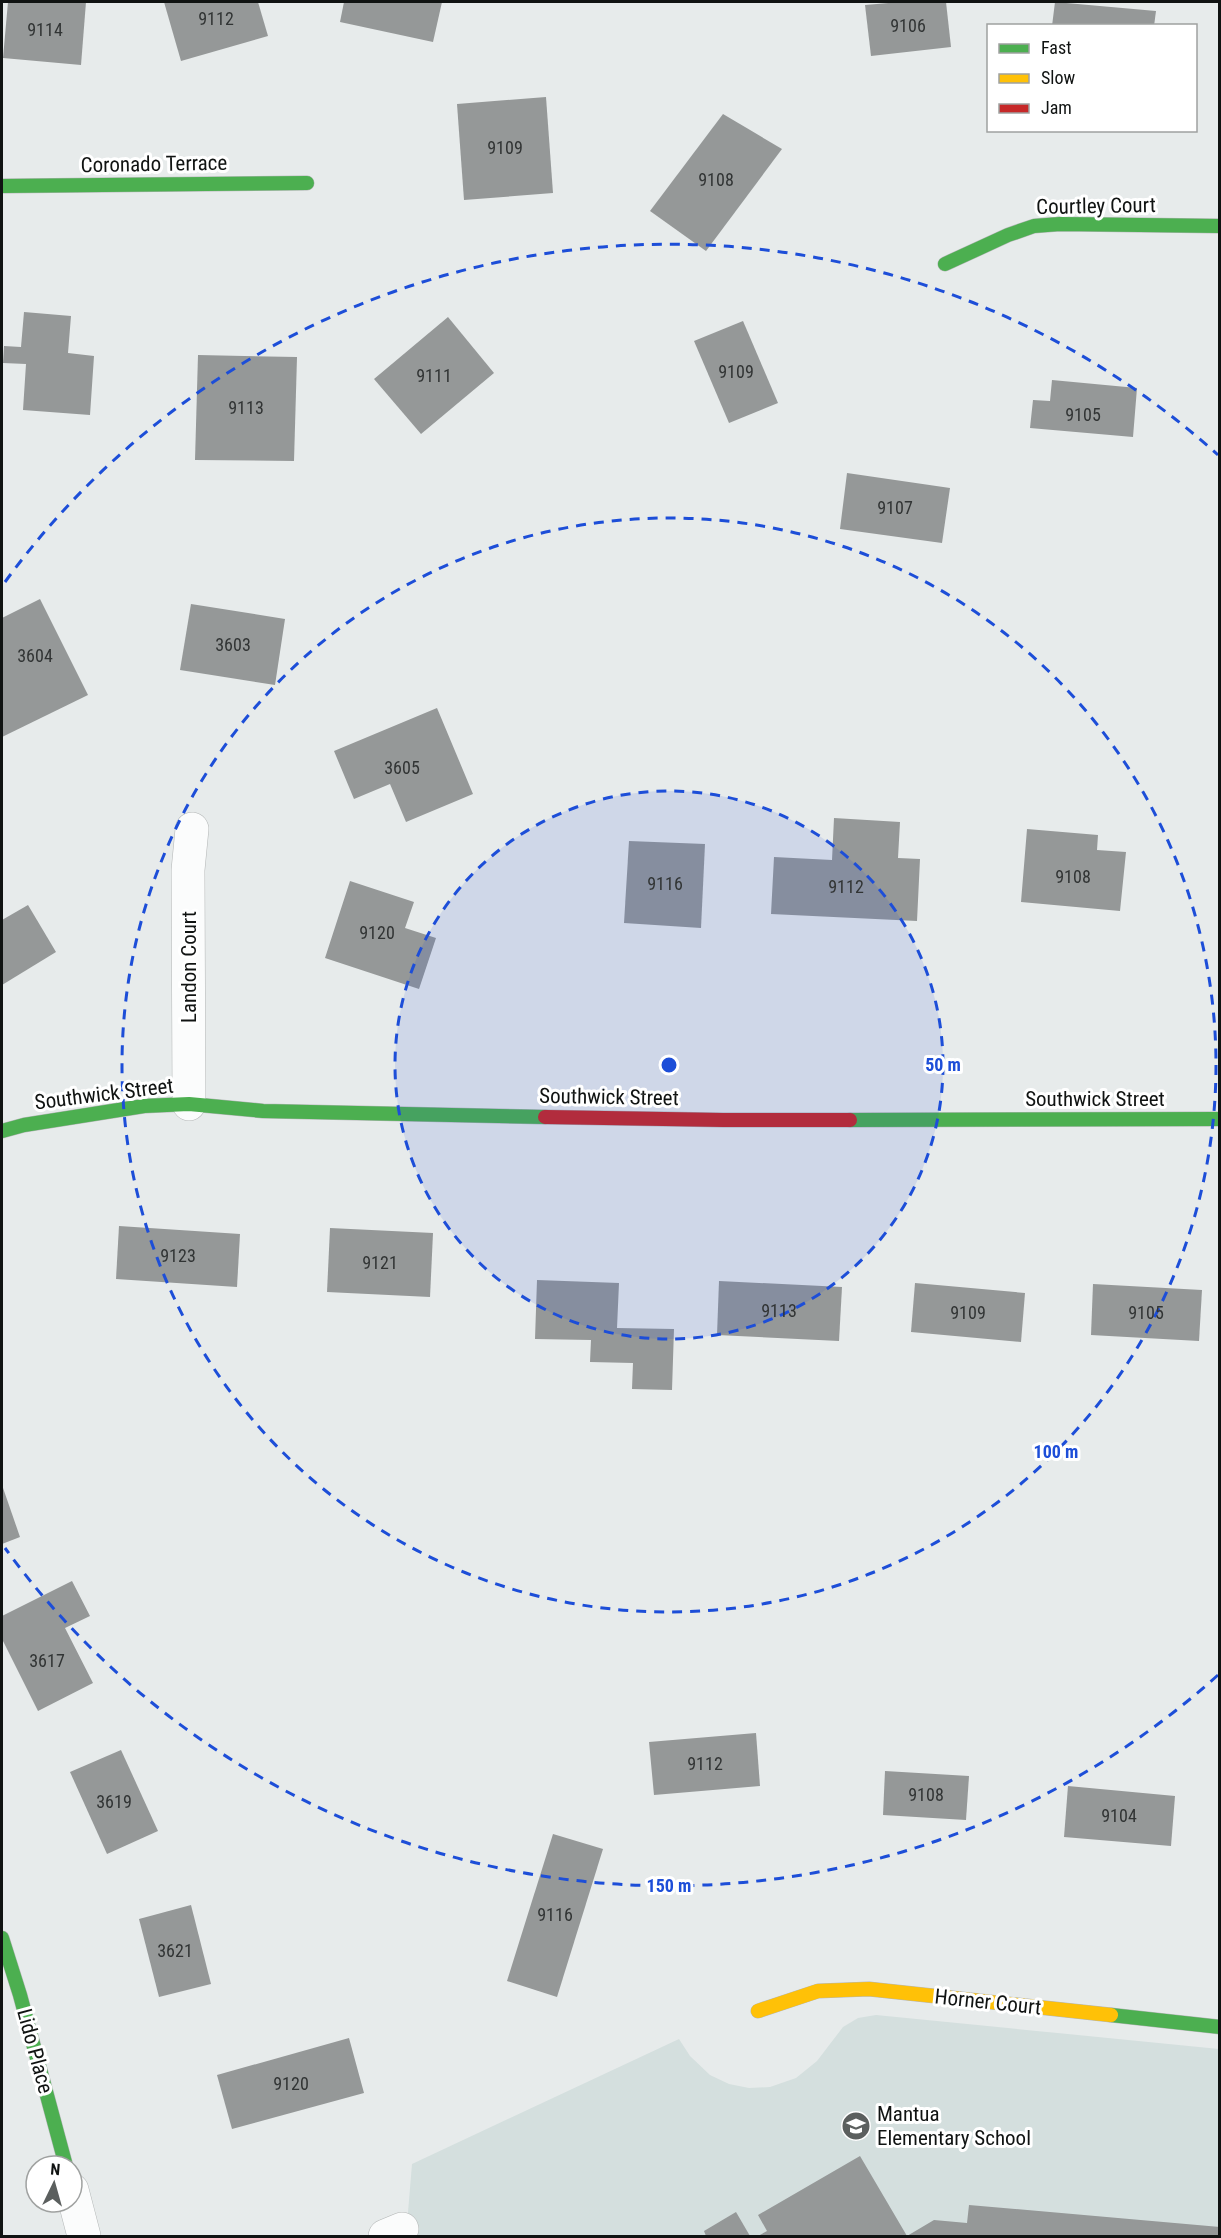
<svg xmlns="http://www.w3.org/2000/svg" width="1221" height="2238" font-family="'Roboto Condensed',sans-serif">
  <rect width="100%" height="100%" fill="#e7ebeb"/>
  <path fill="#d4dfde" d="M876,2015L1219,2049V2236H406L412,2164L679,2039L690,2056L710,2075L729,2084L749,2088L770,2087L796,2078L817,2061L843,2027L858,2018Z"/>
  <g fill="#959898">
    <path d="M8,2H86L81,65L3,58Z"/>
    <path d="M164,2H258L268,36L181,61Z"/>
    <path d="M344,2H442L433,42L340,22Z"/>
    <path d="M900,2H946L951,47L871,56L865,5Z"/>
    <path d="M1055,2L1156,11L1154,26H1052Z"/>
    <path d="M546,97L553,193L464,200L457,104Z"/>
    <path d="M723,114L782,149L706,251L650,211Z"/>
    <path d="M24,312L71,316L68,353L94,356L90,415L23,410L26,364L3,363L4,346L21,347Z"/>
    <path d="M448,317L494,373L421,434L374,379Z"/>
    <path d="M743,321L778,403L729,423L694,341Z"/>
    <path d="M198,355L297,357L294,461L195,460Z"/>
    <path d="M1052,380L1137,388L1133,437L1030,428L1033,400L1050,401Z"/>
    <path d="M847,473L950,488L942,543L840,529Z"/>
    <path d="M40,599L88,695L2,737V618Z"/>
    <path d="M191,604L285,619L275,685L180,670Z"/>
    <path d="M437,708L473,794L406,822L390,784L354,799L334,751Z"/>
    <path d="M834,818L900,822L898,858L920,859L917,921L771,914L774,857L832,860Z"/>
    <path d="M1027,829L1098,835L1097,850L1126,852L1120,911L1021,902Z"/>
    <path d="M629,841L705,844L701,928L624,923Z"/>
    <path d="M350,881L414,902L405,928L436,938L419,989L325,958Z"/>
    <path d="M28,905L56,952L2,985V920Z"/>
    <path d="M119,1226L240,1234L237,1287L116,1279Z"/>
    <path d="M330,1228L433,1233L430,1297L327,1292Z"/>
    <path d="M537,1280L619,1283L617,1328L674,1329L672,1390L632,1389L633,1363L590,1362L591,1340L535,1339Z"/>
    <path d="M719,1281L842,1287L839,1341L717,1335Z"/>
    <path d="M915,1283L1025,1293L1021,1342L911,1332Z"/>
    <path d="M1093,1284L1202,1290L1199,1341L1091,1335Z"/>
    <path d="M2,1485L20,1537L2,1544Z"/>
    <path d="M72,1581L90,1616L65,1628L93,1683L38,1711L2,1639V1616Z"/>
    <path d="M756,1733L760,1786L654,1795L649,1742Z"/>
    <path d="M121,1750L158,1831L107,1854L70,1772Z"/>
    <path d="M885,1771L969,1776L966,1820L883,1815Z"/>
    <path d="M1068,1786L1175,1796L1171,1846L1064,1837Z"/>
    <path d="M553,1834L603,1849L557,1997L507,1981Z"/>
    <path d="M191,1905L211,1984L159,1997L139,1919Z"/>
    <path d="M349,2038L364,2093L232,2129L217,2075Z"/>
    <path d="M860,2156L907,2236L934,2220L967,2223L969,2205L1220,2227V2236H758L767,2231L758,2215Z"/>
    <path d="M736,2212L750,2236H706L704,2231Z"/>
  </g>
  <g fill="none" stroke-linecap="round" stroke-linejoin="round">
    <g stroke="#b3b6b6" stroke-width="34">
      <g id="street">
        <path d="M189,1104L188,870L192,829"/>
        <path d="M72,2190L84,2236"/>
        <path d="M385,2236L402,2229"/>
      </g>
    </g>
    <g stroke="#b3b6b6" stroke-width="15">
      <g id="fast">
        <path d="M2,186L307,183"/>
        <path d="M945,264L1008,235L1034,226L1060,224L1220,226"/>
        <path d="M850,1120L1220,1119"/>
        <path d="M2,1131L24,1125L144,1106L189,1104L263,1111L545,1117"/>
        <path d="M2,1938L20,1995L66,2166"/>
        <path d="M1111,2015L1220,2027"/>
      </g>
    </g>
    <g stroke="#b3b6b6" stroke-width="15">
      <path id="slow" d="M758,2011L818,1991L869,1989L1111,2015"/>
    </g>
    <g stroke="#b3b6b6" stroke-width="15">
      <path id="jam" d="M545,1117L723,1120H850"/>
    </g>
    <use href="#street" stroke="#fbfcfc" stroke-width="33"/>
    <use href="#fast" stroke="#4caf50" stroke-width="14"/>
    <use href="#slow" stroke="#ffc107" stroke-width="14"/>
    <use href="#jam" stroke="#c62828" stroke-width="14"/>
  </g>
  <circle cx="669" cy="1065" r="274" fill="#1d4ed8" fill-opacity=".12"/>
  <g fill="none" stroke="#1d4ed8" stroke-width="3" stroke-dasharray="10 8">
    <circle cx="669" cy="1065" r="274"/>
    <circle cx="669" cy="1065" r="547"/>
    <path d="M1218 1675A821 821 0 0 1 5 1548M5 582A821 821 0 0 1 1218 455"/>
  </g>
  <defs>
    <g id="school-disc" transform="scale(1.5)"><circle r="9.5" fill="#5b5f5e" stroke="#fff"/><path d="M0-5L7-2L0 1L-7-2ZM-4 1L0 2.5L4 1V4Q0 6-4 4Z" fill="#fff"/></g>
  </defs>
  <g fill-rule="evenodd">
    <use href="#school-disc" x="856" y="2126"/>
  </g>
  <g text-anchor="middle" stroke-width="6" stroke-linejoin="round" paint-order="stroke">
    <g font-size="18" fill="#313434">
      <text x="216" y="25">9112</text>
      <text x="908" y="32">9106</text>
      <text x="45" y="36">9114</text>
      <text x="505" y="154">9109</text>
      <text x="716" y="186">9108</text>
      <text x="736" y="378">9109</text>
      <text x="434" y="382">9111</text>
      <text x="246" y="414">9113</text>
      <text x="1083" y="421">9105</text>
      <text x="895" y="514">9107</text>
      <text x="233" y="651">3603</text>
      <text x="35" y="662">3604</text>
      <text x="402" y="774">3605</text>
      <text x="1073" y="883">9108</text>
      <text x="665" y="890">9116</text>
      <text x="846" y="893">9112</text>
      <text x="377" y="939">9120</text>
      <text x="178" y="1262">9123</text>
      <text x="380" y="1269">9121</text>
      <text x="779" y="1317">9113</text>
      <text x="968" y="1319">9109</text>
      <text x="1146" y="1319">9105</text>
      <text x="47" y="1667">3617</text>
      <text x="705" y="1770">9112</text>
      <text x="926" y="1801">9108</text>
      <text x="114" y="1808">3619</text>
      <text x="1119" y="1822">9104</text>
      <text x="555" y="1921">9116</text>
      <text x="175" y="1957">3621</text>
      <text x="291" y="2090">9120</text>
    </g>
    <g font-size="21" fill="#101312" stroke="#fff">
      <text transform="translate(154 164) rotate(-1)" y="7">Coronado Terrace</text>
      <text transform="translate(1096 206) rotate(-1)" y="7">Courtley Court</text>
      <text transform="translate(189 967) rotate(-90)" y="7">Landon Court</text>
      <text transform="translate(104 1094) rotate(-7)" y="7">Southwick Street</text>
      <text transform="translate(609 1097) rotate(1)" y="7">Southwick Street</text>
      <text x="1095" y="1106">Southwick Street</text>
      <text transform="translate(988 2002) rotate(6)" y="7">Horner Court</text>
      <text transform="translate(35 2051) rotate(75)" y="7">Lido Place</text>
    </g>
    <g font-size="21" fill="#101312" stroke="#fff" text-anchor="start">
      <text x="877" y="2121">Mantua<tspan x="877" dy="24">Elementary School</tspan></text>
    </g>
  </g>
  <circle cx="669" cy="1065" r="9" fill="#1d4ed8" stroke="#fff" stroke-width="3"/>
  <g font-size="18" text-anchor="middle" font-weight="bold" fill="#1d4ed8" stroke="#fff" stroke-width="6" stroke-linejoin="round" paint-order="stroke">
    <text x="943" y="1071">50 m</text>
    <text x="1056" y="1458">100 m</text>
    <text x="669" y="1892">150 m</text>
  </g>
  <rect width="1221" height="2238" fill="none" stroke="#101312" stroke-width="6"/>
  <rect x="987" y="24" width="210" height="108" fill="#ffffff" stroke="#9fa1a0" stroke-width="1.5"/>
  <rect x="999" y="44" width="30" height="9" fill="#4caf50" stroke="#9fa1a0" stroke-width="1.5"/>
  <text x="1041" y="54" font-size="18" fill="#101312">Fast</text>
  <rect x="999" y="74" width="30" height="9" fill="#ffc107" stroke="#9fa1a0" stroke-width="1.5"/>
  <text x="1041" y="84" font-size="18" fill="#101312">Slow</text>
  <rect x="999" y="104" width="30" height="9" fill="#c62828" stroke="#9fa1a0" stroke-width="1.5"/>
  <text x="1041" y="114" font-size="18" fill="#101312">Jam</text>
  <g transform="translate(54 2184) rotate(5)"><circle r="28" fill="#ffffff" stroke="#9fa1a0" stroke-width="1.5"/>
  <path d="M0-4.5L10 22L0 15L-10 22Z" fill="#5b5f5e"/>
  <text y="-9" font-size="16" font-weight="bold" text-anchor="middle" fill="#101312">N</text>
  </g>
</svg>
